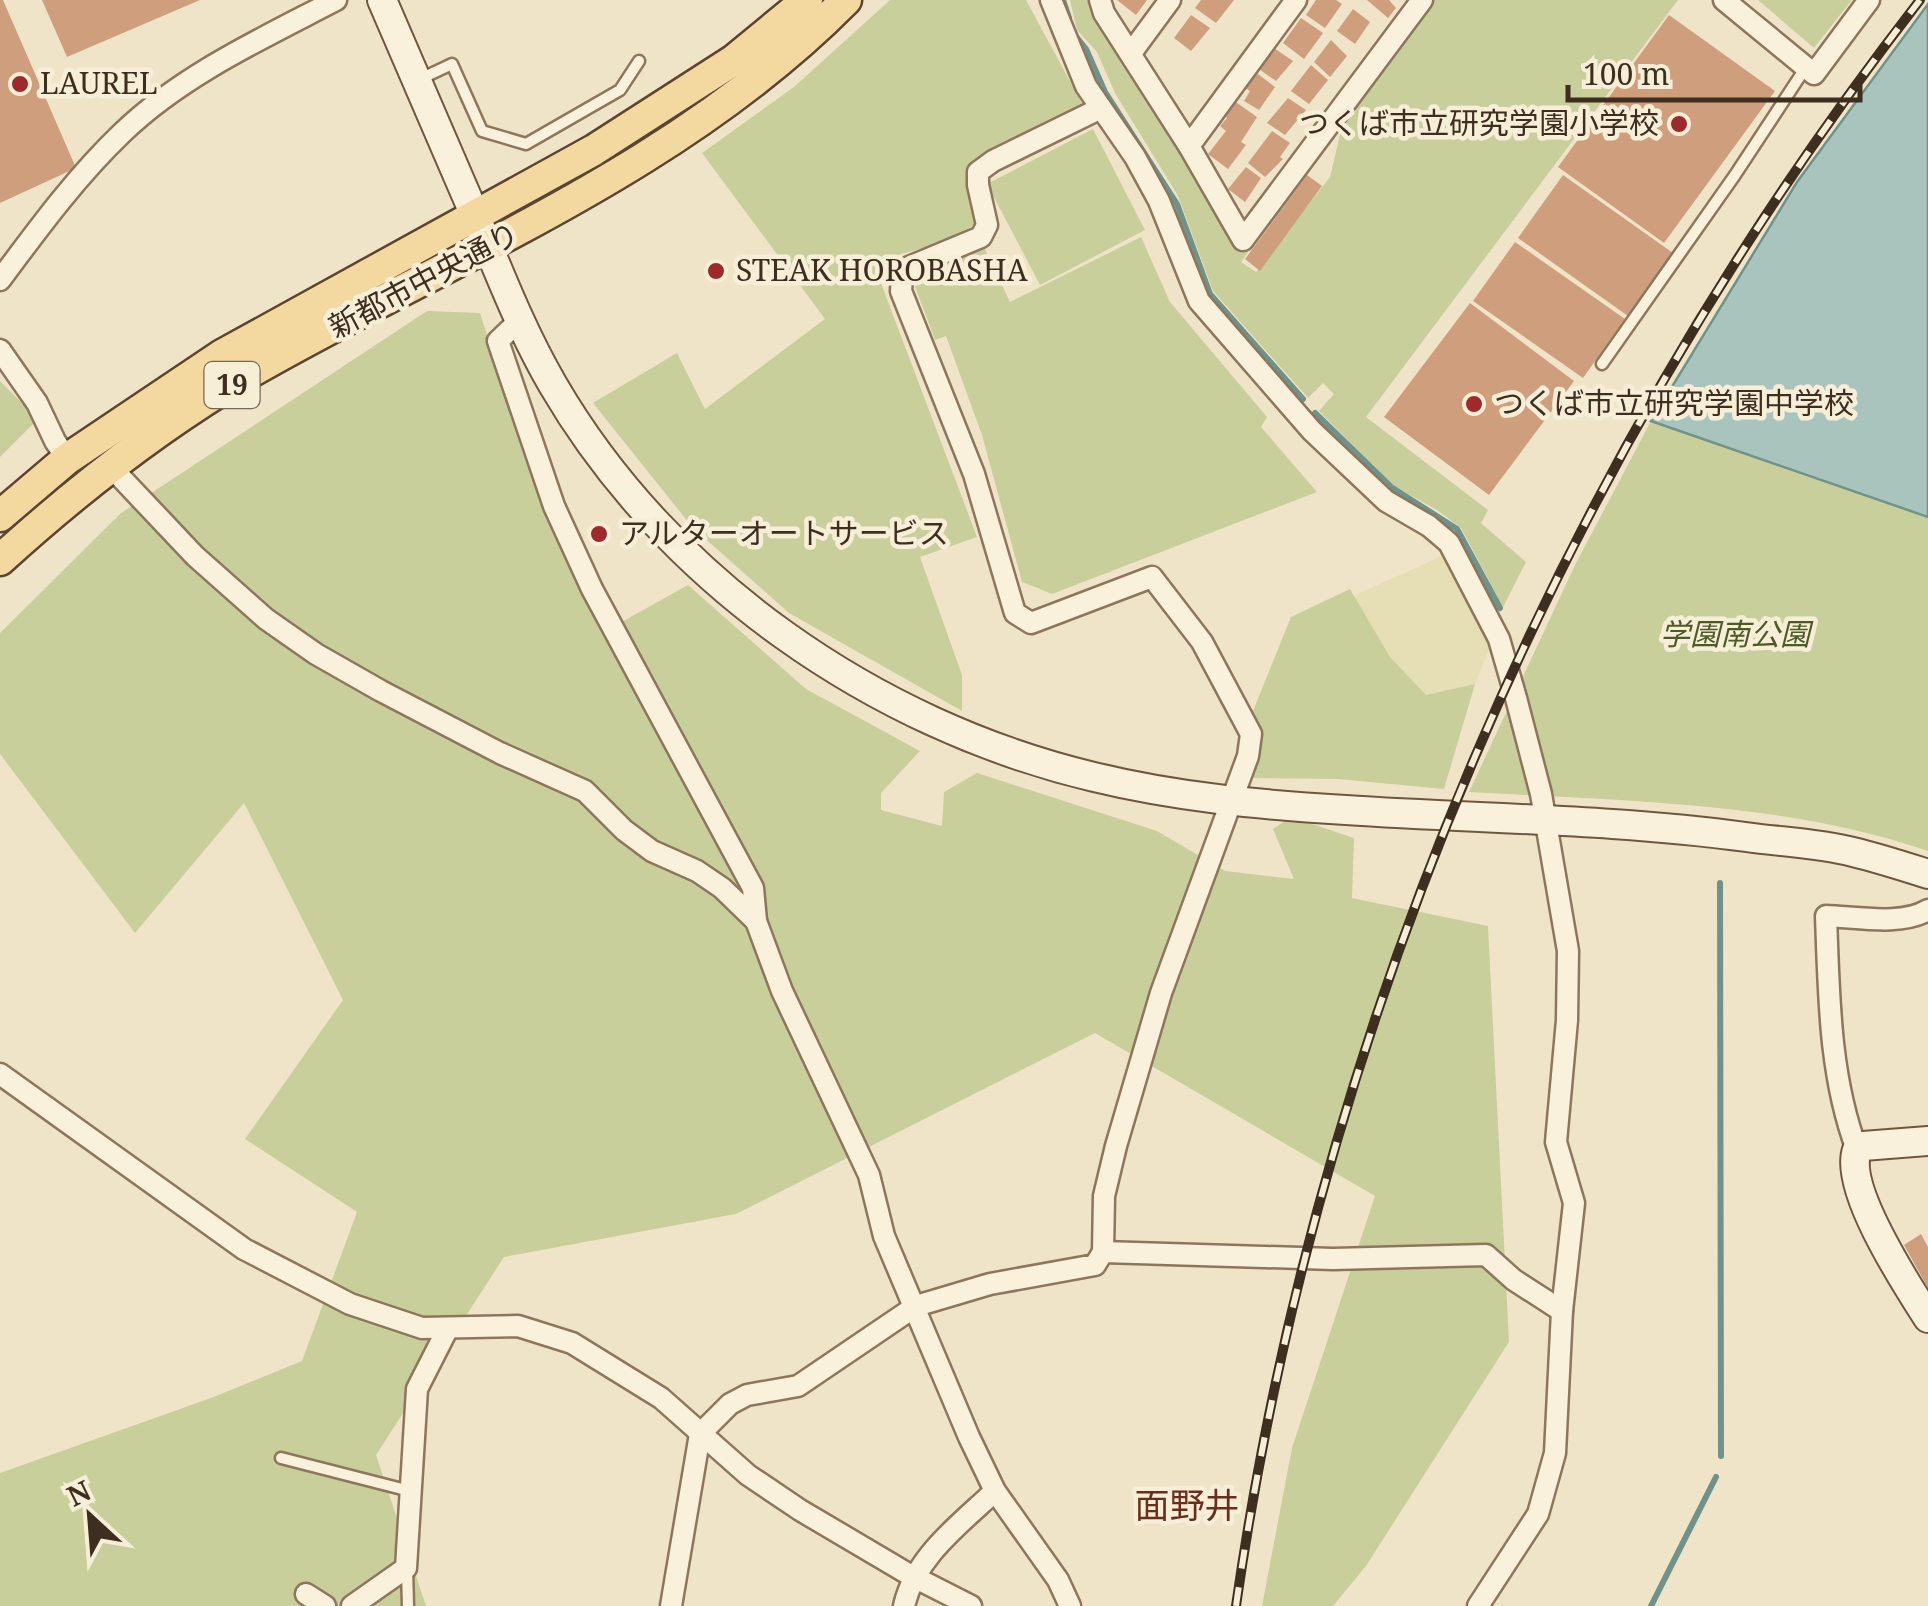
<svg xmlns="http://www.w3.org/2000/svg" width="1928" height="1606" font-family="'Noto Serif','Noto Sans JP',serif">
  <rect width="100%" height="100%" fill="#f0e4c8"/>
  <path fill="#e6deb5" d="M1442,556L1491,645L1475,684L1426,696L1390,657L1353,596Z"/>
  <g fill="#c9cf9b">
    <path d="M890,0H1026L1084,107L975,161L967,179L976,224L944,242L873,262L977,537L920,557L962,675V711L789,613L693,528L593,403L677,353L705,409L825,319L702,153L794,87Z"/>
    <path d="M1070,0H1090L1248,252L1241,262L1256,272L1330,177L1343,122L1432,0H1678L1366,417L1488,510L1481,523L1526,562L1503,607L1461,528L1437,510L1392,485L1319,411L1334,394L1323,383L1308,398L1213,291L1178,196L1115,93L1097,52L1077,30Z"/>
    <path d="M1758,0H1852L1814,48Z"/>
    <path d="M1093,129L1145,230L1040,285L987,184Z"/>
    <path d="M1141,237L1170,302L1267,417L1261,427L1317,492L1052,594L1022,582L982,435L946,336L935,340L913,281L984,247L1010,302Z"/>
    <path d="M427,311L480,313L523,448L602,633L688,585L806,689L920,751L881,793V810L942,826L944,792L977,773L1157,831L1225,871L1294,879L1273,829L1291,817L1354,838L1352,898L1488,926L1509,1342L1366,1566L1333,1606H1262L1292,1448L1375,1196L1095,1033L736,1214L504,1257L376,1455L426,1606H0V1473L211,1398L302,1361L357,1212L245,1139L343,1000L244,803L135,933L0,754V633L121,513Z"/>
    <path d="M0,381L38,419L0,457Z"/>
    <path d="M1651,421L1928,517V851C1782,801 1621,801 1469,792L1575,565Z"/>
    <path d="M1350,589L1390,657L1426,695L1475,684L1444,789L1338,779L1250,778L1251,716L1291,617Z"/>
  </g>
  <path fill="#a9c4bc" stroke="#6f938a" stroke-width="2.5" d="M1928,4V517L1651,421L1797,182Z"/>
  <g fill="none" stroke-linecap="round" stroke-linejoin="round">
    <g stroke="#6f938a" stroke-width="6">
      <path d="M1063,0L1069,18"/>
      <path d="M1074,34L1086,49L1105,92L1177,204L1210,294L1303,399"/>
      <path d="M1315,413L1391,487L1457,529L1500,608"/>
      <path d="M1720,883L1721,1456"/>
      <path d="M1651,1606L1716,1477"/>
    </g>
  </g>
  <g fill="#cf9f7d">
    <path d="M0,0H3L76,168L0,203Z"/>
    <path d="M42,0H200L67,57Z"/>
    <path d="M1117,0H1147L1136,15Z"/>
    <path d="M1201,0H1234L1216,23L1195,8Z"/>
    <path d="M1316,0H1336L1342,4L1325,28L1306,15Z"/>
    <path d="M1367,0H1389L1396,8L1388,18Z"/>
    <path d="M1353,9L1370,22L1355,44L1337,31Z"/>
    <path d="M1191,15L1210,28L1191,51L1174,38Z"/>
    <path d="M1669,15L1775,91L1664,243L1558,167Z"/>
    <path d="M1301,18L1323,33L1304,59L1283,43Z"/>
    <path d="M1331,40L1347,56L1330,77L1314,62Z"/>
    <path d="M1271,46L1293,61L1276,81L1256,67Z"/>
    <path d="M1311,65L1328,80L1309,104L1291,91Z"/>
    <path d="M1254,71L1275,87L1259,110L1244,101L1250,91L1242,86Z"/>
    <path d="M1230,98L1257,117L1241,142L1246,145L1228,169L1208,154L1226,131L1220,126L1227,118L1219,110Z"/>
    <path d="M1288,98L1306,110L1285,135L1267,123Z"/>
    <path d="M1272,131L1290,143L1280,157L1283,159L1265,177L1248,163Z"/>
    <path d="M1246,167L1261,178L1245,202L1228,189Z"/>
    <path d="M1307,175L1322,186L1260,271L1245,259Z"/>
    <path d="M1563,175L1673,253L1628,316L1518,238Z"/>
    <path d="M1515,242L1625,319L1583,378L1473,301Z"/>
    <path d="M1470,303L1574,381L1489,495L1384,417Z"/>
    <path d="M1921,1234L1928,1247V1288L1904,1245Z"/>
  </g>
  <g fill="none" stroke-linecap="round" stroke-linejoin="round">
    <g stroke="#8d765c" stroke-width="15">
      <g id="lane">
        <path d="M418,80L452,64L482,131L526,144L620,90L639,61"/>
        <path d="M1602,364L1735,175L1806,67"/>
        <path d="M281,1458L410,1491"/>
        <path d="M407,1569L408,1606"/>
      </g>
    </g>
    <g stroke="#8d765c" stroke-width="25">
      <g id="street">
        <path d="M1051,0L1086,86L1135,157L1159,201L1199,301L1312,431L1386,501L1429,526L1449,543L1499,639L1516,698L1541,794L1568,951L1567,1020L1556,1142L1574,1203L1562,1311L1555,1453L1538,1514L1478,1606"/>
        <path d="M1100,0L1104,13L1189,146L1243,240L1422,0"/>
        <path d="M1724,0L1814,74L1869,0"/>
        <path d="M1131,53L1170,0"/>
        <path d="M1099,109L993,161L978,172V185L987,225L981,237L909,267L902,277L901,291L974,474L1015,613L1031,623L1152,577L1202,642L1251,734L1248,756L1161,993L1116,1146L1104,1196L1103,1252"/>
        <path d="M1189,146L1296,0"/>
        <path d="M0,280C38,229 76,177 122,133C182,75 263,38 336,0"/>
        <path d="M520,320L498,341L554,506L592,589L753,888L756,921L782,991L869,1175L884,1236L969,1437L995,1491L1058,1580L1070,1606"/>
        <path d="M0,350L37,403L55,441L67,459"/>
        <path d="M110,466L195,556L266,619L316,654L381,691L500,753L585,791L624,830L652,851L697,871L722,888L756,921"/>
        <path d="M0,1074L244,1249L350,1304L422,1328L518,1326L572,1343L661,1398L748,1475L800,1510L910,1575L971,1606"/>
        <path d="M1857,1150C1829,1075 1829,995 1826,916C1857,917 1902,926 1928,910"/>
        <path d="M306,1594L325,1606"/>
        <path d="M352,1606L406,1568L417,1389L448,1328"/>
        <path d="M671,1606L700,1434L730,1404L747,1395L798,1386L916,1306L990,1284L1095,1265L1103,1252L1333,1259L1486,1255L1514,1280L1562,1311"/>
        <path d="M904,1606C915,1557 960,1524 995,1491"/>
      </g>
    </g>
    <g stroke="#6f573f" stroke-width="32">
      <g id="secondary">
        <path d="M382,0C416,78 449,156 483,234C504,285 525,337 553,385C667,581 875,725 1094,777C1176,797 1261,805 1346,810C1480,819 1613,819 1746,837C1781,842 1818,843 1853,852C1878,858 1903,866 1928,874"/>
        <path d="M1928,1141L1863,1146L1857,1150C1843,1188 1907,1285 1928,1318"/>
      </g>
    </g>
    <g stroke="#5b4430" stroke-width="35">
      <g id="primary">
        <path d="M0,516L67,459L222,355L594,150L734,60L807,0"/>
        <path d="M0,560C77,490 159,426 249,373C453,256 678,170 846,0"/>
      </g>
    </g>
    <use href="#lane" stroke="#faf1dc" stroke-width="10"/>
    <use href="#street" stroke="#faf1dc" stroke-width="20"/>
    <use href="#secondary" stroke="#faf1dc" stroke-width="28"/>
    <use href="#primary" stroke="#f3d9a0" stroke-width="30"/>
    <g stroke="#3d2e20" stroke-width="10">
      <path id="rail" d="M1236,1606C1319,1025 1560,463 1920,0"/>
    </g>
    <use href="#rail" stroke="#f7eed8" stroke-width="6" stroke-dasharray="19" stroke-linecap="butt"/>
  </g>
  <g fill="#9e2a2b" stroke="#f7eed8" stroke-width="4">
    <circle cx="20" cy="84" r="10"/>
    <circle cx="1679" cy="124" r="10"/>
    <circle cx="716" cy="271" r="10"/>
    <circle cx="1474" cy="404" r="10"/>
    <circle cx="599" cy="534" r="10"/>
  </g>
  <g text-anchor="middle" stroke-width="9" stroke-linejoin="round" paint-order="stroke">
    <rect fill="#f7eed8" stroke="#756857" stroke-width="2.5" x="204.5" y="362" width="55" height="46" rx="8"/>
    <g font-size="28" font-weight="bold" fill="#3d2e20">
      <text x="232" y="395">19</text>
    </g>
    <g font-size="30" fill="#3d2e20" stroke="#f7eed8" text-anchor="start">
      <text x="40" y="94">LAUREL</text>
      <text x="1659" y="134" text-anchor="end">つくば市立研究学園小学校</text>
      <text x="736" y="281">STEAK HOROBASHA</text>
      <text x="1494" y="414">つくば市立研究学園中学校</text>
      <text x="619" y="544">アルターオートサービス</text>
    </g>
    <g font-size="30" fill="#3d2e20" stroke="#f7eed8">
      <text transform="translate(424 281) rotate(-28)" y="10">新都市中央通り</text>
    </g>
    <g font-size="30" font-style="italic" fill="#4d5a26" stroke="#f7eed8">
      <text x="1735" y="645">学園南公園</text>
    </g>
    <g font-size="35" fill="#6b2e1e" stroke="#f7eed8">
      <text x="1187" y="1518">面野井</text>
    </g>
  </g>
  <g transform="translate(90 1516) rotate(334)" stroke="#f7eed8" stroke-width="8" paint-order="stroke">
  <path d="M0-8L18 38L0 25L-18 38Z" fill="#3d2e20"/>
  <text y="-15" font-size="28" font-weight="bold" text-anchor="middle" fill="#3d2e20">N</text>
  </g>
  <path d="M1568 85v15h292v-15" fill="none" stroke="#3d2e20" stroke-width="5"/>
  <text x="1583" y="85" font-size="30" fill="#3d2e20" stroke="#f7eed8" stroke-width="8" paint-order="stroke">100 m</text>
</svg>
